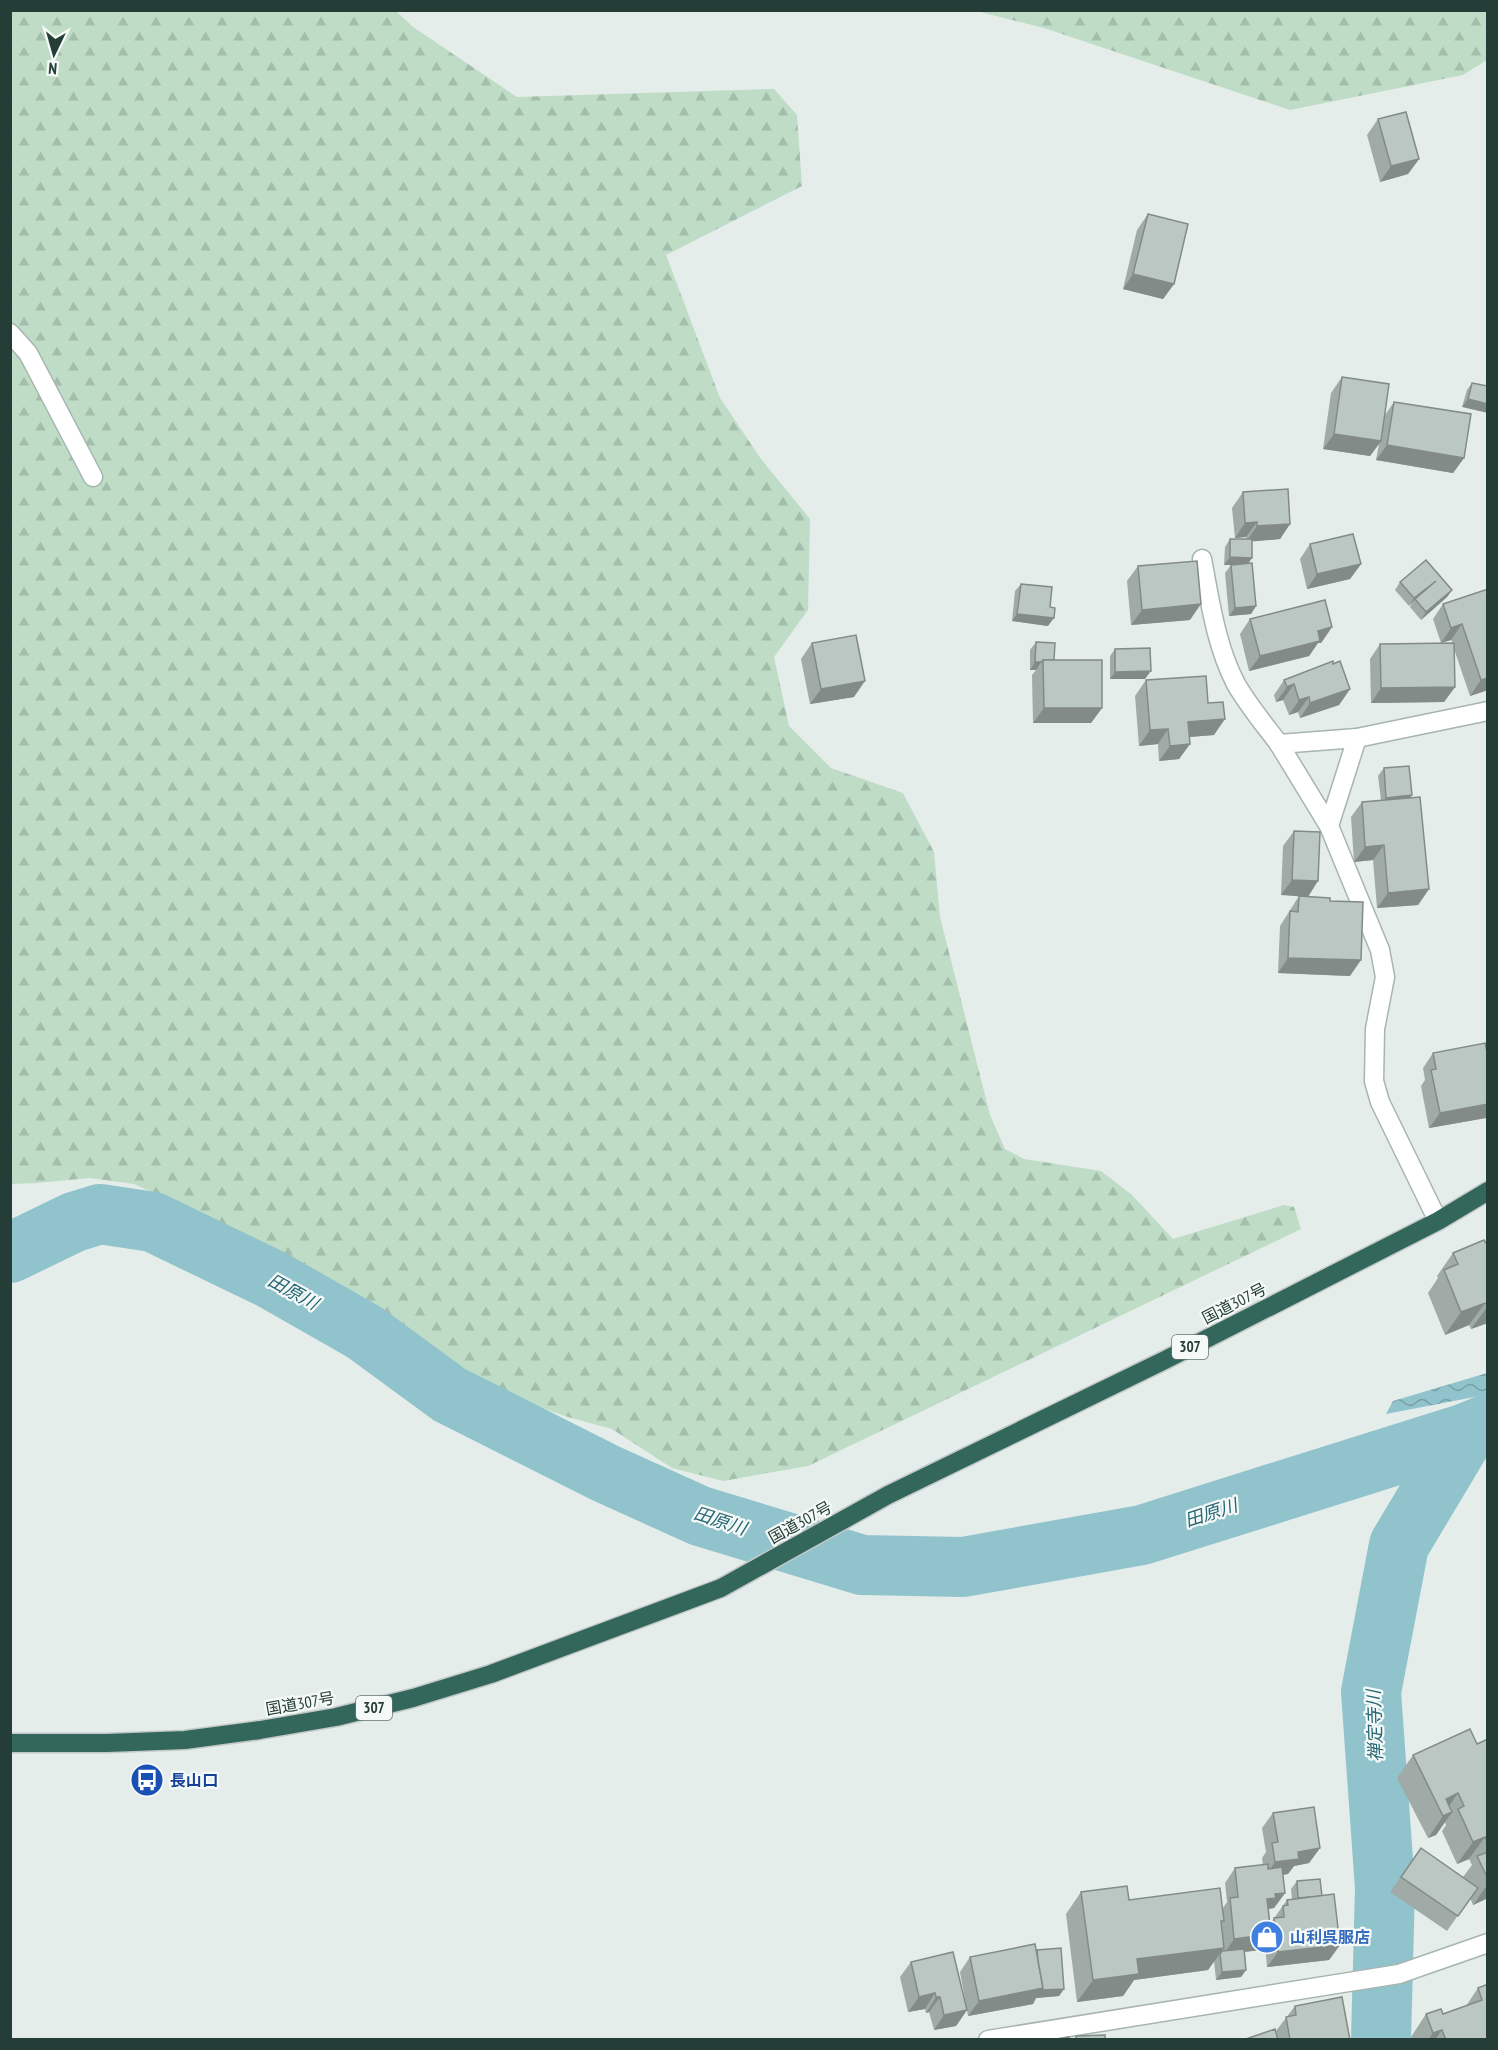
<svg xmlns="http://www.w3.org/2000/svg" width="1498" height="2050" font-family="'PT Sans Narrow','Noto Sans JP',sans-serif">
  <defs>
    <pattern id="forest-firs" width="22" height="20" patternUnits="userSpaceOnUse" patternTransform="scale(1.5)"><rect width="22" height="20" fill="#bfdcc7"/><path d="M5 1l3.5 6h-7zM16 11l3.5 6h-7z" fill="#a4beac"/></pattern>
    <pattern id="water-waves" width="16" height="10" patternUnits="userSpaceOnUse" patternTransform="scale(1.5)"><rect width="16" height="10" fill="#91c3cd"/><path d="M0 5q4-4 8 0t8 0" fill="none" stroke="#76a0a7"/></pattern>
  </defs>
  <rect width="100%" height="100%" fill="#e4ede9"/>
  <g fill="url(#forest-firs)">
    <path d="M10,11H396L413,27L517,97L774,89L797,115L802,186L666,255L720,398L761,459L810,519L808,610L774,657L789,726L831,768L903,793L934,852L940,917L990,1115L1005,1149L1024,1159L1101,1171L1132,1195L1173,1239L1284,1205L1294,1207L1301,1229L808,1466L723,1481L672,1468L612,1429L568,1417L516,1399L452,1361L402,1326L278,1250L134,1184L90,1178L36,1183L11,1184Z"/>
    <path d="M976,11H1487V60L1463,75L1290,110L1044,28Z"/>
  </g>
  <g fill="url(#water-waves)">
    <path d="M1487,1373V1396L1485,1395L1386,1414L1393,1401Z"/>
    <path d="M1487,1424V1452L1466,1466Z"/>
  </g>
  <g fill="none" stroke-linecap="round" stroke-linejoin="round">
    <g stroke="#91c3cd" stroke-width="60">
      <path d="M10,1253L74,1222L100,1214L153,1222L271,1279L364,1332L450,1395L605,1473L700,1516L862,1565L963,1567L1142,1535L1466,1433L1488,1424"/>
      <path d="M1381,2040L1385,1888L1371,1692L1399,1545L1466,1433"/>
    </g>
    <g stroke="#a7b5b0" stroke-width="21">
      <g id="minor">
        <path d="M10,333L28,353L93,477"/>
        <path d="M1202,559C1210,601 1216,646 1236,684C1248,705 1264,724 1279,744"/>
        <path d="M1329,826L1357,738"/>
        <path d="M1438,1221L1380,1102L1374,1081L1375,1029L1385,977L1380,950L1329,826L1279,744L1357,738L1488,711"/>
        <path d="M988,2040L1399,1974L1488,1943"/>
      </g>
    </g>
    <g stroke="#c2c9c7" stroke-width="21">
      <path id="highway" d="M10,1743H107L185,1740L260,1730L336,1717L413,1698L491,1674L721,1588L888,1495L1165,1360L1438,1221L1488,1191"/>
    </g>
    <use href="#minor" stroke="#fff" stroke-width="18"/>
    <use href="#highway" stroke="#33675c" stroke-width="18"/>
  </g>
  <g fill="#a0aba7">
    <path d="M1378,119L1419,159L1408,174L1380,182L1367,135Z"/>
    <path d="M1148,214L1174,284L1163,299L1123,289L1137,230Z"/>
    <path d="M1342,377L1385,415L1394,402L1464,458L1453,473L1376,460L1379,444L1370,456L1323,449L1331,393Z"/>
    <path d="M1472,383L1488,386L1462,407L1467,390Z"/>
    <path d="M1243,492L1290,524L1280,539L1252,541V558L1248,564L1256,606L1251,614L1229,616L1225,573L1231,565H1232H1224L1225,547L1230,539H1246V537L1235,538L1232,508Z"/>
    <path d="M1310,544L1361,564L1350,579L1307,589L1300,559Z"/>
    <path d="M1138,566L1190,620L1131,625L1127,581Z"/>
    <path d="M1400,582L1452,590L1447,597L1421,620L1410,607L1412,603L1409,606L1395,590Z"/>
    <path d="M1021,584L1048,626L1012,621L1015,591Z"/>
    <path d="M1488,589V690L1470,696L1454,649L1455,687L1444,702L1371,703L1370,659L1380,644L1453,643L1451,640L1441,643L1433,619L1443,604Z"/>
    <path d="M1250,619L1332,627L1321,643H1318L1309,656L1249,671L1240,634Z"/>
    <path d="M1036,642L1055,660L1102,708L1091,723H1033L1032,675L1036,670H1030V650Z"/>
    <path d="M812,643L854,697L810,704L801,659Z"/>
    <path d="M1115,649L1145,679H1110V656Z"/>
    <path d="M1333,664L1350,689L1339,705L1300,718L1298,712L1289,715L1283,700L1276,702L1274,695L1284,680Z"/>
    <path d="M1146,680L1208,703L1214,735L1189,737L1190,744L1179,759L1159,761L1158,744L1139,746L1135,696Z"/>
    <path d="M1384,768L1411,798L1429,889L1418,905L1377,908L1373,860L1354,862L1351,817L1362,802L1381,800L1378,776Z"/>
    <path d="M1294,831L1318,881L1281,895L1283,846Z"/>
    <path d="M1299,896L1330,901L1350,976L1278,973L1280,926Z"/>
    <path d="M1433,1053L1488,1056V1115L1486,1118L1429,1128L1421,1086L1425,1080L1423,1068Z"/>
    <path d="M1484,1240L1488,1323L1471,1329L1469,1325L1445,1335L1428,1293L1438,1278L1437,1276L1453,1253Z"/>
    <path d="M1488,1739V1898L1473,1905L1470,1898L1447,1931L1390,1892L1421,1848L1463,1877L1472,1865L1469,1859L1457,1864L1442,1831L1446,1825L1445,1822L1436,1835L1428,1838L1397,1778L1413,1755L1477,1744Z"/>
    <path d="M1273,1813L1320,1848L1309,1863L1294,1866L1288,1874L1283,1875L1285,1893L1274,1908L1269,1909L1270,1924L1287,1900L1292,1899L1291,1889L1297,1881L1322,1896L1340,1945L1329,1960L1267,1967L1265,1944L1261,1950L1245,1952L1246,1970L1241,1977L1216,1980L1214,1961L1208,1970L1134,1980L1123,1996L1077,2002L1066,1914L1081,1892L1129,1900L1223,1908L1227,1902L1225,1883L1235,1868L1263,1865L1262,1858L1266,1852L1262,1828Z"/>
    <path d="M1037,1950L1064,1989L1059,1996L1036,1998L1033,2004L968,2016L960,1972L970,1957L1036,1951Z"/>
    <path d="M911,1962L967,2010L956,2026L934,2030L929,2012L926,2013L925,2009L908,2012L900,1977Z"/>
    <path d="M1488,1984V2040H1412L1411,2037L1426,2014H1443L1466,2006L1478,1988Z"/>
    <path d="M1295,2006L1350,2040H1243L1276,2031Z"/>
  </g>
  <g fill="#828b88">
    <path d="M1419,159L1408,174L1380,182L1391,166Z"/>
    <path d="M1133,274L1174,284L1163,299L1123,289Z"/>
    <path d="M1468,399L1488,404V413L1462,407Z"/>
    <path d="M1334,434L1381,441L1370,456L1323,449Z"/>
    <path d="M1387,445L1464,458L1453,473L1376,460Z"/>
    <path d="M1257,522L1246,537L1235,538L1245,523Z"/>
    <path d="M1290,524L1280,539L1246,542L1257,526Z"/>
    <path d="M1230,557L1252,558L1247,565H1224Z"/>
    <path d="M1361,564L1350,579L1307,589L1317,574Z"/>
    <path d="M1436,581L1415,599L1409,606L1414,598Z"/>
    <path d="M1452,590L1447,597L1421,620L1426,612Z"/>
    <path d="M1201,604L1190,620L1131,625L1142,610Z"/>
    <path d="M1256,606L1251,614L1229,616L1235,608Z"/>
    <path d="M1017,614L1054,618L1048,626L1012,621Z"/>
    <path d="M1462,624L1451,640L1441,643L1451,628Z"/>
    <path d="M1332,627L1321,643H1318L1309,656L1249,671L1260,656L1318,631Z"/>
    <path d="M1035,662H1041L1036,670H1030Z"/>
    <path d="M1151,671L1145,679H1110L1115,672Z"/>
    <path d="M1488,678V690L1470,696L1481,680Z"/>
    <path d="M865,681L854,697L810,704L821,689Z"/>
    <path d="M1294,684L1283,700L1276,702L1287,687Z"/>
    <path d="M1455,687L1444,702L1371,703L1381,688Z"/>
    <path d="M1350,689L1339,705L1300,718L1310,703Z"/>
    <path d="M1309,697L1298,712L1289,715L1299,700Z"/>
    <path d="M1044,708H1102L1091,723H1033Z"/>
    <path d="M1225,719L1214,735L1177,738L1188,722Z"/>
    <path d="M1168,729L1158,744L1139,746L1150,730Z"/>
    <path d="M1190,744L1179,759L1159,761L1170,746Z"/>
    <path d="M1412,795L1407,803L1381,806L1386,798Z"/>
    <path d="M1384,845L1373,860L1354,862L1365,847Z"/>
    <path d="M1292,880L1318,881L1308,897L1281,895Z"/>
    <path d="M1429,889L1418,905L1377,908L1388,893Z"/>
    <path d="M1288,958L1361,960L1350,976L1278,973Z"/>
    <path d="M1488,1104V1115L1486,1118L1429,1128L1440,1113Z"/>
    <path d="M1485,1303L1469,1325L1445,1335L1461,1312Z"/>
    <path d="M1488,1306V1323L1471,1329Z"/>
    <path d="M1458,1793L1443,1815L1446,1799Z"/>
    <path d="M1452,1812L1436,1835L1428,1838L1443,1816Z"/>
    <path d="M1485,1837L1469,1859L1457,1864L1473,1842Z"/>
    <path d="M1320,1848L1309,1863L1294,1866L1288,1874L1265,1877L1275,1862L1298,1852Z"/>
    <path d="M1488,1884V1898L1473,1905Z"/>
    <path d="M1285,1893L1274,1908L1268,1909L1267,1899L1275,1894Z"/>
    <path d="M1271,1934L1261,1950L1224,1954L1234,1939Z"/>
    <path d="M1340,1945L1329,1960L1267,1967L1278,1952Z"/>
    <path d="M1224,1948L1208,1970L1134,1980L1123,1996L1077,2002L1093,1980L1137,1959Z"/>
    <path d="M1246,1970L1241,1977L1216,1980L1222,1972Z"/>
    <path d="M1043,1988L1064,1989L1059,1996L1036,1998L1033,2004L968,2016L979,2001Z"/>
    <path d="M935,1993L925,2009L908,2012L919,1997Z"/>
    <path d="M936,1997H940L929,2012L926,2013Z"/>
    <path d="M967,2010L956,2026L934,2030L944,2015Z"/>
    <path d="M1442,2030L1435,2040H1428L1433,2033Z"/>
  </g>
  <g fill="#bac7c2" stroke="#828b88" stroke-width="1.5">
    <path d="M1406,112L1419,159L1391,166L1378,119Z"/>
    <path d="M1148,214L1188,224L1174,284L1133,274Z"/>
    <path d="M1342,377L1389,384L1381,441L1334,434Z"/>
    <path d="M1472,383L1488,386V404L1468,399Z"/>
    <path d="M1394,402L1471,414L1464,458L1387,445Z"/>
    <path d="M1288,489L1290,524L1257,526V522L1245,523L1243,492Z"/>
    <path d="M1353,534L1361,564L1317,574L1310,544Z"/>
    <path d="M1230,539H1252V558L1230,557Z"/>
    <path d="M1426,560L1452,590L1426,612L1415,599L1436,581L1414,598L1400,582Z"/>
    <path d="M1197,561L1201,604L1142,610L1138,566Z"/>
    <path d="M1252,563L1256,606L1235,608L1231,565Z"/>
    <path d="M1021,584L1052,587L1050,607L1055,608L1054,618L1017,614Z"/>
    <path d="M1488,589V678L1481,680L1462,624L1451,628L1443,604Z"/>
    <path d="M1325,600L1332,627L1318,631L1320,641L1260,656L1250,619Z"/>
    <path d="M856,635L865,681L821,689L812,643Z"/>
    <path d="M1036,642L1055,643L1054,660H1043L1041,662H1035Z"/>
    <path d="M1454,643L1455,687L1381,688L1380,644Z"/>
    <path d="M1150,648L1151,671L1115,672V649Z"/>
    <path d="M1043,660H1102V708H1044Z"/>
    <path d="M1333,661V664L1340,661L1350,689L1310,703L1309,697L1299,700L1294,684L1287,687L1284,680Z"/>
    <path d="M1206,676L1208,703L1223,702L1225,719L1188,722L1190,744L1170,746L1168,729L1150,730L1146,680Z"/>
    <path d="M1409,766L1412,795L1386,798L1384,768Z"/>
    <path d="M1420,797L1429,889L1388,893L1384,845L1365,847L1362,802Z"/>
    <path d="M1294,831L1320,832L1318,881L1292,880Z"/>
    <path d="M1299,896L1330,898V901L1363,902L1361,960L1288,958L1290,911L1298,912Z"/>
    <path d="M1485,1043L1488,1056V1104L1440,1113L1431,1070L1436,1069L1433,1053Z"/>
    <path d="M1484,1240L1488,1246V1306L1485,1303L1461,1312L1444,1270L1458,1264L1453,1253Z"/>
    <path d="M1470,1729L1477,1744L1488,1739V1843L1485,1837L1473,1842L1458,1809L1464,1806L1458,1793L1446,1799L1452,1812L1443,1816L1413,1755Z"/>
    <path d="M1314,1807L1320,1848L1298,1852L1299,1859L1275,1862L1272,1843L1278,1842L1273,1813Z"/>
    <path d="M1421,1848L1478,1888L1458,1916L1401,1877Z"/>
    <path d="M1488,1852V1879L1477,1856Z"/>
    <path d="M1268,1864V1869L1282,1867L1285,1893L1275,1894L1276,1898L1267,1899L1271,1934L1234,1939L1230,1898L1238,1897L1235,1868Z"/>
    <path d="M1320,1879L1322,1896L1298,1898L1297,1881Z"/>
    <path d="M1127,1886L1129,1900L1220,1888L1224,1921H1221L1224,1948L1137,1959L1139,1974L1093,1980L1081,1892Z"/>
    <path d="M1334,1894L1340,1945L1278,1952L1274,1918L1284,1917L1283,1906L1288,1905L1287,1900Z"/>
    <path d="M1035,1944L1043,1988L979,2001L970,1957Z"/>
    <path d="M1061,1948L1064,1989L1042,1990L1043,1988L1038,1960L1037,1950Z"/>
    <path d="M1244,1949L1246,1970L1222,1972L1220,1954L1222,1951Z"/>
    <path d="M953,1952L967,2010L944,2015L940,1997H936L935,1993L919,1997L911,1962Z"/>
    <path d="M1488,1984V2040H1446L1442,2030L1433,2033L1426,2014L1441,2009L1443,2014L1482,2000L1478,1988Z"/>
    <path d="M1342,1997L1350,2040H1290L1286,2017L1296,2015L1295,2006Z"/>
    <path d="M1275,2029L1278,2040H1243Z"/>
    <path d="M1105,2035V2040H1076V2036Z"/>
    <path d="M1069,2037V2040H1053Z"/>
  </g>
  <defs>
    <g id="bus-disc" transform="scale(1.725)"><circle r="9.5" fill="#1a4fb4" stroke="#f5f9f7"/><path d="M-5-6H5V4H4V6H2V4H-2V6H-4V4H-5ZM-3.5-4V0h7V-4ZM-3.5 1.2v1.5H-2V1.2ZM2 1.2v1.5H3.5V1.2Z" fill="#fff"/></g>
    <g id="shop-disc" transform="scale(1.725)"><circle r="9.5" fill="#3f7fe0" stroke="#f5f9f7"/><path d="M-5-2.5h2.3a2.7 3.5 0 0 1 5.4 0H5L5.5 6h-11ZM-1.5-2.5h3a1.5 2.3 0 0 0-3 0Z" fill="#fff"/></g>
  </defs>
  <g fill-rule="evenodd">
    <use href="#bus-disc" x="147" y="1780"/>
    <use href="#shop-disc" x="1267" y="1937"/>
  </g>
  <g text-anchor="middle" stroke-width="4.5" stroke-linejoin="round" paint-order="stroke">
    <g fill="#f5f9f7" stroke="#637571" stroke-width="1.5">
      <rect x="1172" y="1335" width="36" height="24" rx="4.5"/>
      <rect x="356" y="1696" width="36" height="24" rx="4.5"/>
    </g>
    <g font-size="15" font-weight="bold" fill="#253d37">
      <text x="1190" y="1352">307</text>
      <text x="374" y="1713">307</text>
    </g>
    <g font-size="16" fill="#253d37" stroke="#f5f9f7">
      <text transform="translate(1234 1303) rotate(-27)" y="6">国道307号</text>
      <text transform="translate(800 1522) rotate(-29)" y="6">国道307号</text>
      <text transform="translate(300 1703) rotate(-10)" y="6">国道307号</text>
    </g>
    <g font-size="16" font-weight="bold" fill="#164399" stroke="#f5f9f7" text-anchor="start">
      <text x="170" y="1786">長山口</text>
    </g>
    <g font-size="16" font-weight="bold" fill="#366cbe" stroke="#f5f9f7" text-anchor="start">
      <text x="1290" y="1943">山利呉服店</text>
    </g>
    <g font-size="18" font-style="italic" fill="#246674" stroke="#f5f9f7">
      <text transform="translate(293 1292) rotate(29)" y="6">田原川</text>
      <text transform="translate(1211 1513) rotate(-18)" y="6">田原川</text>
      <text transform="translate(720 1521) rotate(18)" y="6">田原川</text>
      <text transform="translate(1375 1726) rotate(-92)" y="6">禅定寺川</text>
    </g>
  </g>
  <rect width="1498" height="2050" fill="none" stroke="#253d37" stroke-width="24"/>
  <g transform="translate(54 54) rotate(185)" stroke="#f5f9f7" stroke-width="4.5" paint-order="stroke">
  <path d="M0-4.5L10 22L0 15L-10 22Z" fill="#253d37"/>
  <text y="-9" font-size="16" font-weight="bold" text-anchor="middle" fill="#253d37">N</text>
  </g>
</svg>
